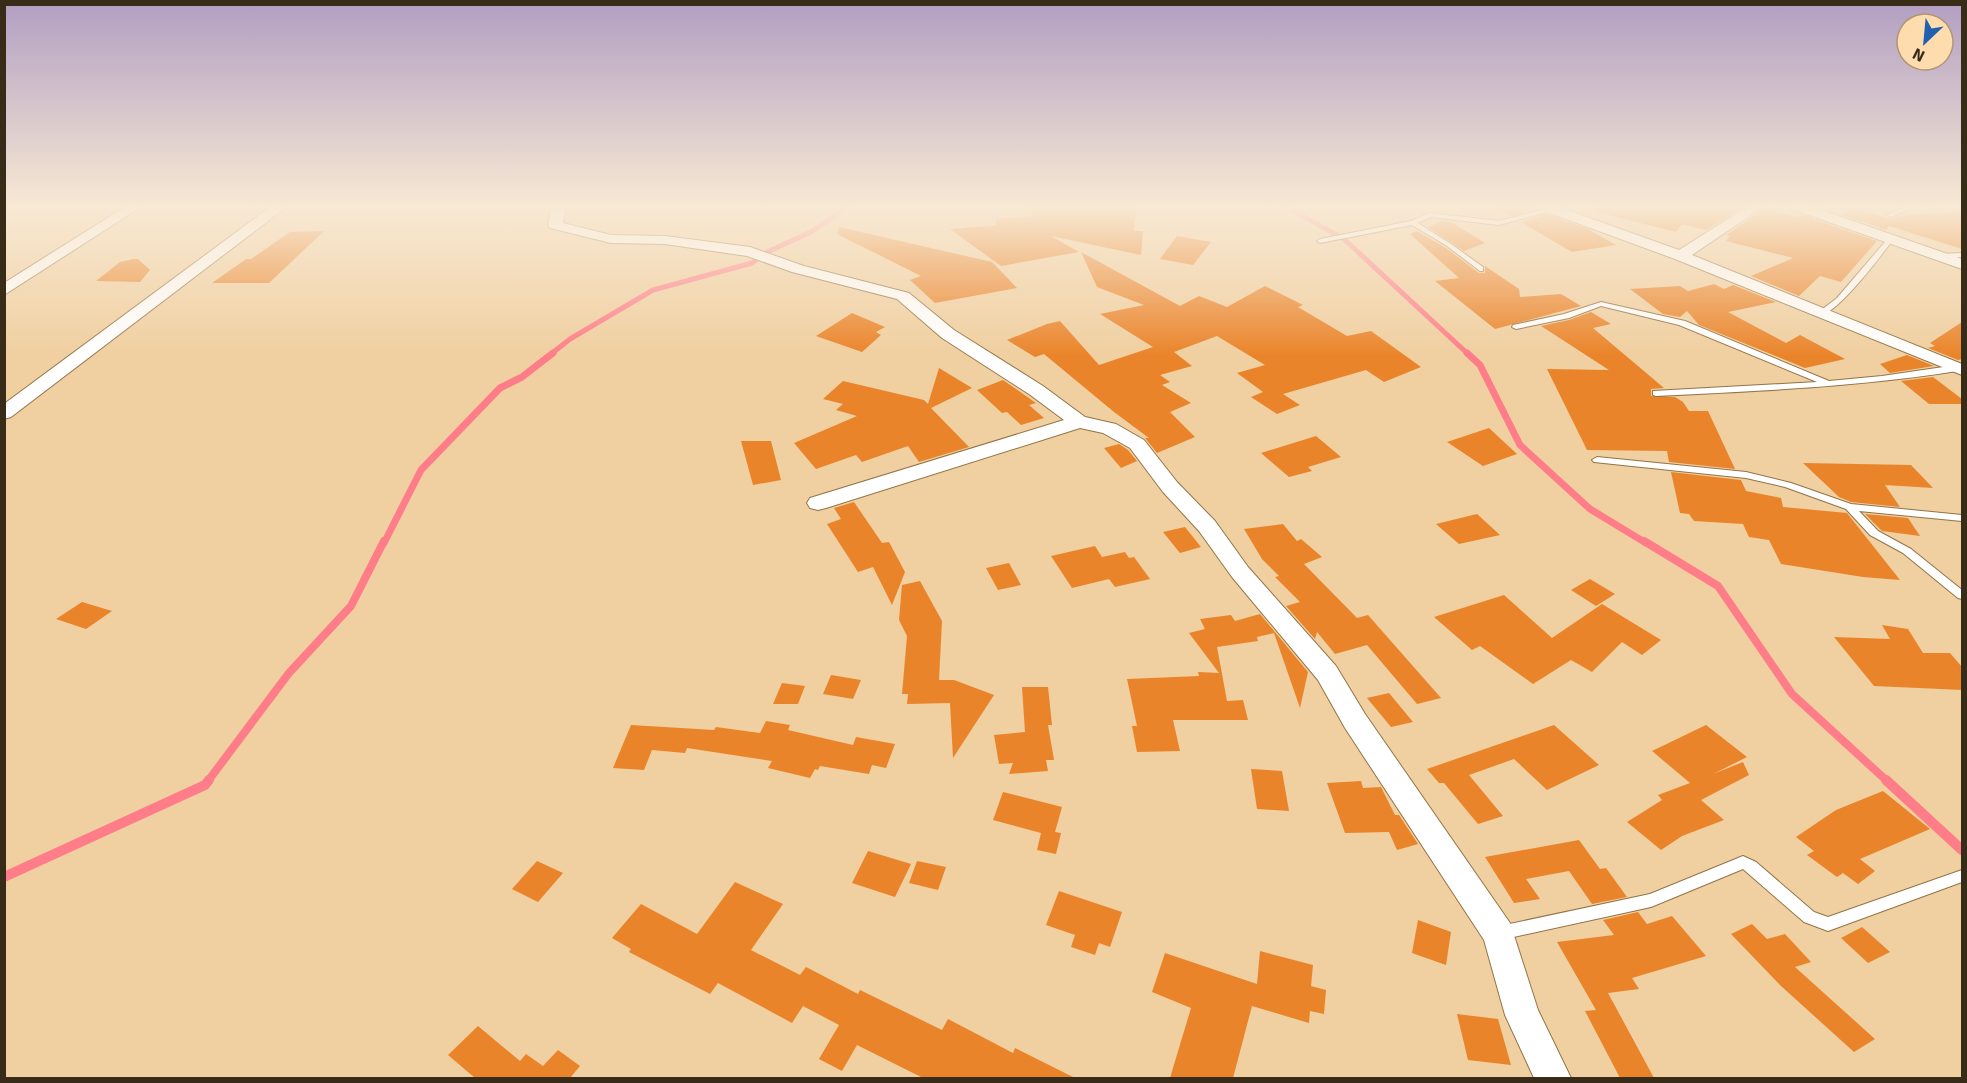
<svg xmlns="http://www.w3.org/2000/svg" width="1967" height="1083" font-family="Signika,sans-serif">
  <rect width="100%" height="100%" fill="#f0cfa0"/>
  <g fill="none" stroke-linecap="round" stroke-linejoin="round">
    <g stroke="#fe7d88" stroke-width="5">
      <path d="M1283,205L1344,239L1468,354"/>
      <path d="M551,354L570,339L653,290L752,263L765,253L811,232L850,205"/>
    </g>
    <g stroke="#fe7d88" stroke-width="7">
      <path d="M1467,353L1480,365L1520,445L1590,509L1646,543"/>
      <path d="M384,543L421,470L500,388L522,377L553,353"/>
    </g>
    <g stroke="#fe7d88" stroke-width="8">
      <path d="M1644,541L1718,586L1792,694L1887,781"/>
      <path d="M208,781L289,673L351,606L384,541"/>
    </g>
    <g stroke="#fe7d88" stroke-width="10">
      <path d="M1886,780L1962,850"/>
      <path d="M4,877L205,785L209,780"/>
    </g>
  </g>
  <g fill="#ea842a">
    <path d="M1027,205H1137L1134,231H1143L1141,255L1051,236L1079,252L1001,266L950,229L999,225H996V219L1033,216Z"/>
    <path d="M1492,205H1532L1534,209L1511,216Z"/>
    <path d="M1598,205H1746L1706,230L1682,224L1676,232L1597,212Z"/>
    <path d="M1823,208L1843,214L1860,210L1891,219L1899,216L1962,211V249L1889,226L1886,230Z"/>
    <path d="M1764,209L1795,217L1802,215L1877,241L1841,282L1820,276L1799,296L1751,276L1793,258L1726,241L1730,236L1726,235Z"/>
    <path d="M1547,214L1588,229L1616,245L1572,252L1521,222Z"/>
    <path d="M1442,221L1451,222L1485,243L1464,251L1428,227Z"/>
    <path d="M839,227L992,262L1017,288L935,303L910,280L921,276L837,234Z"/>
    <path d="M324,231L269,283H212L246,259H251L290,232Z"/>
    <path d="M1417,231L1446,248L1479,273H1485V266L1519,289L1520,297L1561,294L1581,306L1495,329L1435,281L1459,278L1410,234Z"/>
    <path d="M1177,236L1211,242L1193,265L1160,259Z"/>
    <path d="M1081,252L1180,306L1199,296L1227,307L1265,286L1303,305L1298,307L1347,336L1371,331L1421,367L1384,382L1366,370L1283,394L1300,405L1277,414L1251,397L1263,392L1237,373L1265,365L1217,336L1174,352L1192,366L1160,375L1170,382L1162,385L1191,403L1170,412L1195,437L1157,453L1145,438H1149L1114,412L1044,354L1035,357L1007,340L1047,324L1060,321L1099,365L1153,347L1100,314L1144,305L1097,287Z"/>
    <path d="M133,259H138L150,270L140,282L96,281L120,262Z"/>
    <path d="M1714,284L1724,289L1733,285L1776,302L1728,312L1786,343L1800,335L1845,359L1805,368L1699,325L1687,311L1680,317L1663,314L1630,289L1680,286L1688,291Z"/>
    <path d="M1591,312L1611,324L1593,328L1664,388L1651,389V396L1675,397L1683,402L1689,411H1708L1735,469L1669,462L1667,451L1587,450L1547,369L1609,370L1541,326L1569,320Z"/>
    <path d="M852,313L885,327L876,332L881,335L862,352L816,336Z"/>
    <path d="M1962,322V359L1958,360L1928,348L1935,346L1930,343Z"/>
    <path d="M1907,355L1934,366L1890,373L1880,364Z"/>
    <path d="M939,368L972,388L931,408L969,447L919,462L908,446L862,462L856,455L816,469L794,443L857,416L836,410L843,404L823,399L843,381L924,400L928,404Z"/>
    <path d="M1933,377L1962,399V404H1929L1901,381Z"/>
    <path d="M1003,380L1036,403L1029,405L1044,418L1021,425L1007,412L1002,413L977,390Z"/>
    <path d="M1489,428L1517,454L1483,466L1447,442Z"/>
    <path d="M1316,436L1341,457L1308,467L1312,471L1289,477L1261,453Z"/>
    <path d="M741,441H771L781,480L753,485Z"/>
    <path d="M1119,444L1128,450L1137,461L1121,468L1104,448Z"/>
    <path d="M1803,463L1911,465L1933,488L1885,485L1900,507L1851,502L1839,497Z"/>
    <path d="M1671,472L1741,480L1746,491L1781,498L1783,507L1847,513L1900,580L1863,577L1781,564L1769,540L1749,537L1743,524L1694,521L1689,514L1680,513Z"/>
    <path d="M854,502L882,543L889,542L905,572L892,605L873,567L858,572L827,524L841,519L834,508Z"/>
    <path d="M1477,514L1500,535L1459,544L1436,524Z"/>
    <path d="M1865,514L1908,518L1920,536L1882,531Z"/>
    <path d="M1283,524L1297,541L1301,539L1322,557L1304,564L1357,618L1368,615L1441,698L1417,704L1367,645L1335,654L1317,632L1315,639L1286,606L1300,602L1275,577L1279,576L1262,559L1244,529Z"/>
    <path d="M1185,527L1201,547L1180,553L1163,532Z"/>
    <path d="M1095,546L1102,557L1125,552L1129,558L1134,557L1150,579L1115,587L1109,579L1072,588L1051,556Z"/>
    <path d="M1009,563L1021,585L998,590L986,568Z"/>
    <path d="M1590,579L1615,594L1596,606L1571,590Z"/>
    <path d="M920,581L942,621L939,680H954L994,695L953,758L950,703L907,704L908,694H902L907,636L899,620L902,585Z"/>
    <path d="M1504,595L1552,638L1602,604L1661,640L1642,655L1622,642L1592,672L1571,660L1533,684L1480,646L1472,650L1434,617Z"/>
    <path d="M82,602L112,611L86,629L56,619Z"/>
    <path d="M1260,614L1308,672L1300,708L1274,633L1257,637L1258,641L1217,647L1227,701L1243,700L1248,720H1173L1180,751L1137,752L1132,726H1137L1127,679L1199,676L1198,672L1219,673L1189,633L1205,629L1200,619L1231,615L1235,621Z"/>
    <path d="M1882,625L1908,629L1923,653H1950L1962,667V690L1874,686L1834,637L1890,639Z"/>
    <path d="M831,675L861,680L853,699L823,694Z"/>
    <path d="M782,683L805,686L798,704H773Z"/>
    <path d="M1022,687H1048L1052,725H1048L1054,760H1046L1048,771L1009,774L1013,763L999,764L994,735L1025,732Z"/>
    <path d="M1389,693L1413,722L1391,727L1367,698Z"/>
    <path d="M766,721L790,725L788,730L853,745L856,737L895,744L886,768L872,765L869,774L820,766L818,770L815,769L810,778L768,768L772,761L687,748L685,753L652,750L644,770L613,768L631,725L714,730L716,727L760,733Z"/>
    <path d="M1554,725L1599,765L1547,790L1514,759L1469,775L1503,816L1478,824L1444,783H1439L1427,769Z"/>
    <path d="M1706,725L1747,757L1713,774L1743,762L1749,775L1701,800L1724,820L1682,836L1661,850L1627,822L1662,800L1658,795L1690,783L1652,751Z"/>
    <path d="M1251,769L1282,771L1289,811L1257,809Z"/>
    <path d="M1361,781L1363,788L1381,787L1395,815H1399L1418,844L1397,850L1389,832L1345,833L1327,783Z"/>
    <path d="M1883,791L1930,829L1860,859L1875,871L1858,884L1843,873L1837,877L1807,855L1814,851L1796,837L1836,810Z"/>
    <path d="M1003,792L1062,807L1055,832L1061,833L1056,854L1037,850L1041,833L993,820Z"/>
    <path d="M1579,840L1600,869L1606,868L1627,897L1592,904L1569,871L1526,879L1540,899L1514,903L1485,857Z"/>
    <path d="M868,851L911,864L895,897L852,883Z"/>
    <path d="M537,861L563,873L538,902L512,889Z"/>
    <path d="M917,861L946,867L938,890L909,883Z"/>
    <path d="M735,882L783,904L751,950L800,975L806,967L858,994L860,990L942,1030L948,1019L1013,1053L1015,1048L1075,1078H923L857,1045L842,1071L819,1059L839,1025L803,1006L792,1023L718,983L710,994L629,952L631,949L612,938L641,904L697,934Z"/>
    <path d="M1059,891L1122,912L1110,947L1099,943L1095,955L1071,947L1075,935L1046,925Z"/>
    <path d="M1638,912L1647,924L1672,916L1706,956L1632,978L1639,989L1608,993L1654,1078H1620L1585,1011L1596,1010L1557,942L1614,935L1603,920Z"/>
    <path d="M1418,920L1451,932L1446,965L1412,953Z"/>
    <path d="M1752,924L1767,939L1785,934L1811,962L1795,967L1875,1039L1854,1052L1781,986L1731,934Z"/>
    <path d="M1862,927L1890,952L1868,963L1841,938Z"/>
    <path d="M1260,951L1313,965L1311,986L1326,990L1324,1014L1310,1011L1309,1023L1252,1006L1233,1078H1170L1191,1008L1152,992L1165,953L1257,984Z"/>
    <path d="M1457,1014L1498,1019L1511,1065L1468,1060Z"/>
    <path d="M478,1026L520,1061L526,1054L543,1066L558,1050L580,1066L570,1078H475L448,1055Z"/>
  </g>
  <g fill="none" stroke-linecap="round" stroke-linejoin="round">
    <g stroke="#927447" stroke-width="2">
      <g id="lane">
        <path d="M1913,205H1933L1930,207L1910,209L1890,217L1887,215L1907,206Z"/>
        <path d="M1553,207L1556,209L1555,210L1499,225L1430,217L1418,223L1451,244L1483,267V271H1480L1447,246L1412,225L1320,243L1317,241L1320,239L1411,221L1429,213L1499,221Z"/>
        <path d="M1890,236L1895,237C1884,252 1837,315 1820,315V311L1837,298Z"/>
        <path d="M1962,253V257L1941,258L1937,256L1941,254Z"/>
        <path d="M1601,302L1685,321L1829,381L1882,376L1957,365L1961,368L1957,371C1857,387 1757,391 1656,396L1653,395V391L1817,382L1679,325L1601,306L1569,318L1516,329L1512,327L1513,325L1564,314Z"/>
        <path d="M1597,457L1746,472L1791,483L1851,504L1962,515V521L1859,511L1878,531L1911,549L1962,590V599L1958,598L1903,553L1870,535L1846,509L1785,487L1746,478L1594,462L1592,460Z"/>
        <path d="M1743,856L1756,862L1814,912L1828,917L1962,870V882L1828,931L1804,922L1743,869L1651,907L1500,940L1495,938L1492,933L1495,928L1500,926L1650,894Z"/>
      </g>
    </g>
    <g stroke="#927447" stroke-width="2">
      <g id="street">
        <path d="M128,205H144L4,295V283Z"/>
        <path d="M273,205H289L11,417L4,419V404Z"/>
        <path d="M552,205H566L563,223L611,235L665,236L750,247L804,266L909,293L954,330L1043,386L1085,417L1116,424L1144,440L1177,482L1215,521L1248,567L1336,666L1365,714L1510,923L1538,1010L1571,1078H1534L1505,1015L1484,940L1345,728L1318,680L1232,577L1199,531L1163,492L1130,448L1103,433L1080,428L826,508L818,510L810,508L807,503L810,498L1064,420L1029,394L942,338L897,299L792,272L747,256L665,244L611,243L550,228L548,225Z"/>
        <path d="M1534,205H1553L1679,250L1750,205H1766L1692,255L1962,364V375L1675,259L1536,208Z"/>
        <path d="M1787,205H1807L1962,259V269L1789,208Z"/>
      </g>
    </g>
    <use href="#lane" fill="#fff" fill-rule="evenodd"/>
    <use href="#street" fill="#fff" fill-rule="evenodd"/>
  </g>
  <linearGradient id="sky" x2="0" y2="1"><stop stop-color="#b19ec2"/><stop offset="0.58" stop-color="#f8e9d4"/><stop offset="1" stop-color="#f8e9d4" stop-opacity="0"/></linearGradient>
  <rect width="1967" height="356" fill="url(#sky)"/>
  <rect width="1967" height="1083" fill="none" stroke="#382c19" stroke-width="12"/>
  <g transform="translate(1925 42) rotate(206)"><circle r="28" fill="#fedcad" stroke="#af9672" stroke-width="1.5"/>
  <path d="M0-4.5L10 22L0 15L-10 22Z" fill="#2060b1"/>
  <text y="-9" font-size="16" font-weight="bold" text-anchor="middle" fill="#382c19">N</text>
  </g>
</svg>
